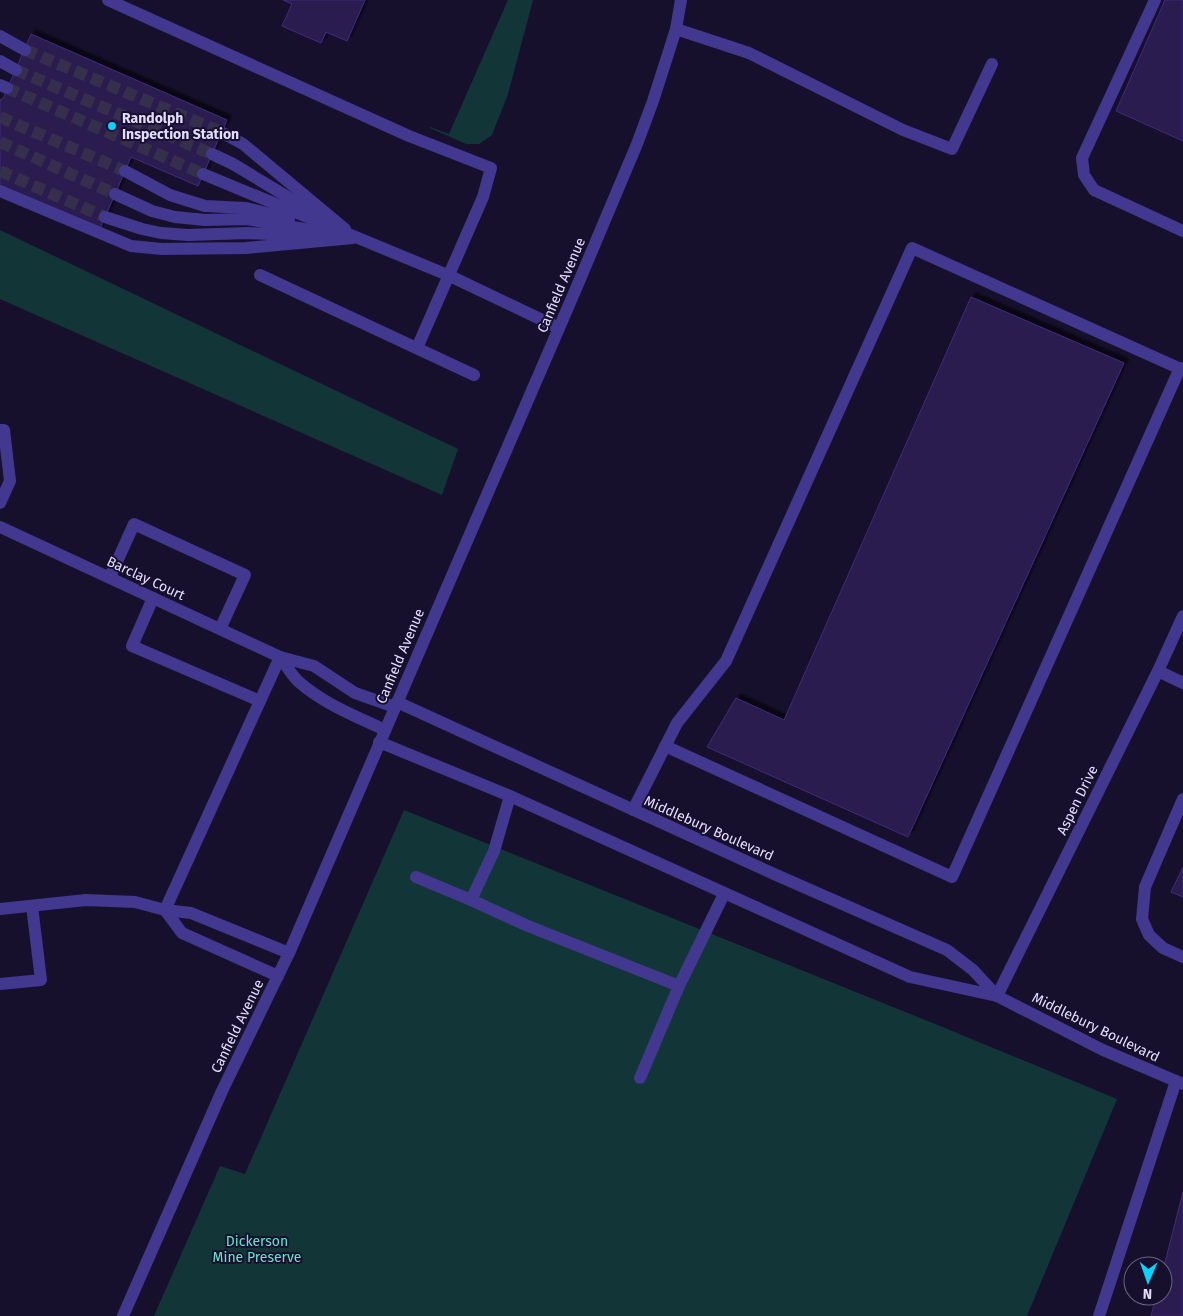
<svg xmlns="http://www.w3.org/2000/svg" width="1183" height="1316" font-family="'Fira Sans',sans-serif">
  <defs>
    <filter id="shadow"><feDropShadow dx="4.5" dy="-4.5" stdDeviation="1" flood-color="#0009"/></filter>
  </defs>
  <rect width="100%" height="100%" fill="#17102d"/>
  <g fill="#123638">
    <path d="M508,0H533L508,94L492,135L479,144H466L430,128V127L449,134Z"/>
    <path d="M0,230L458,449L442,495L0,299Z"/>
    <path d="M404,810L945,1028L1117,1099L1027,1316H154L220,1166L245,1174Z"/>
  </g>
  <g fill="#291a4f" stroke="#422b7d" filter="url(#shadow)">
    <path d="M283,0H365L347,41L326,32L321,43L282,26L292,4Z"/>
    <path d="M1165,0H1183V141L1116,111Z"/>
    <path d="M31,34L227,120L198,186L131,157L100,229L0,186V102L1,99H3Z"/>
    <path d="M971,297L1124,363L908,837L707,747L736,698L784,720Z"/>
    <path d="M1183,867V897L1171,892Z"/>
    <path d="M1183,1192V1316H1151L1156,1296H1163V1270Z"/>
  </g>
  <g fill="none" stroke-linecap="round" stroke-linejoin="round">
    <g stroke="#362f4c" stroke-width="12" stroke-dasharray="12 6" stroke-linecap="butt">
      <path d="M25,50L221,132"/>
      <path d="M16,70L212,154"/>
      <path d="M7,88L203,174"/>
      <path d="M0,117L125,171"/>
      <path d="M0,142L115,194"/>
      <path d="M0,171L105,217"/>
    </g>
    <g stroke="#42388f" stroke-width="12">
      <path d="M108,0L409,136L491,168L483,197L417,348"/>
      <path d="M1155,0L1082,158L1084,175L1094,190L1183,231"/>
      <path d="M676,29L749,53L903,130L952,149L992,64"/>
      <path d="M0,36L25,50"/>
      <path d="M0,61L16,70"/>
      <path d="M0,85L7,88"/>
      <path d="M221,132L243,144L345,229"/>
      <path d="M212,154L233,164L316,214"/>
      <path d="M125,171L170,195L189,201L205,206L246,208L289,219"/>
      <path d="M203,174L450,276L559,328"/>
      <path d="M0,191L131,246L162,249L246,248L353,238"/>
      <path d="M115,194L152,211L175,217L205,220L246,219L334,234"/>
      <path d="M105,217L142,229L161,233L188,235L248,233L306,236"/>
      <path d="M260,275L474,375"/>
      <path d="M0,430H4L10,481L0,503"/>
      <path d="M0,527L280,657L314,666L355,693L395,707"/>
      <path d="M110,577L134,524L245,575L220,629"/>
      <path d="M153,598L132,646L260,701"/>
      <path d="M280,657C286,665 291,675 299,682C324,704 355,716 385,730"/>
      <path d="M1158,671L1183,683"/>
      <path d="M397,702L774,874L947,950L973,970L997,996"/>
      <path d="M379,742L510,796L910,977L997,996L1103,1050L1183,1084"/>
      <path d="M665,746L952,877L1180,368"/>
      <path d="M1183,799L1145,887L1142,919L1149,935L1163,948L1183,957"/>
      <path d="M633,810L677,723L726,661L912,248L1183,370"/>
      <path d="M416,877L471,900L528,926L679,986L724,894"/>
      <path d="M471,900L494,851L510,796"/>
      <path d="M0,909L86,900L135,902L165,910L191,913L289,953"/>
      <path d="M165,910L280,657"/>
      <path d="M165,910L182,933L278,976"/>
      <path d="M0,984L41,980L32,906"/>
      <path d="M997,996L1158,671L1183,616"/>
      <path d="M640,1078L679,986"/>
      <path d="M123,1316L222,1091L289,953L575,291L637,144L653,101L676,29L681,0"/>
      <path d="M1099,1316L1176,1081"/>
    </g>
  </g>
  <circle fill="#08d3ff" stroke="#17102d" stroke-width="2" cx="112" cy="126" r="5"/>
  <g text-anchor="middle" stroke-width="4" stroke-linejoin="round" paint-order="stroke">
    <g font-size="14" font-weight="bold" fill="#e3dcff" stroke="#17102d" text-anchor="start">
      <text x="122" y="123">Randolph<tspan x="122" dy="16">Inspection Station</tspan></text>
    </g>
    <g font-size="14" fill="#e3dcff" stroke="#17102d">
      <text transform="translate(561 285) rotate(-67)" y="5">Canfield Avenue</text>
      <text transform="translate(146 578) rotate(25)" y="5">Barclay Court</text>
      <text transform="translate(400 656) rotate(-67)" y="5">Canfield Avenue</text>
      <text transform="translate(1077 800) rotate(-64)" y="5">Aspen Drive</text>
      <text transform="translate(709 828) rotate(24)" y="5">Middlebury Boulevard</text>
      <text transform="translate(237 1026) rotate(-64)" y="5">Canfield Avenue</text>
      <text transform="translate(1096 1027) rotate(26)" y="5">Middlebury Boulevard</text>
    </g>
    <g font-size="14" fill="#5fe8d1" stroke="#17102d">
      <text x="257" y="1246">Dickerson<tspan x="257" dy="16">Mine Preserve</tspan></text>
    </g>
  </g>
  <g transform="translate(1148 1281) rotate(182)"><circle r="24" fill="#17102d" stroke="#696281"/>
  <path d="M0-4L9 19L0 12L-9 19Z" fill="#08d3ff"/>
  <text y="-8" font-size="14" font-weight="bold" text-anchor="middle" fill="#e3dcff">N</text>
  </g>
</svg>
